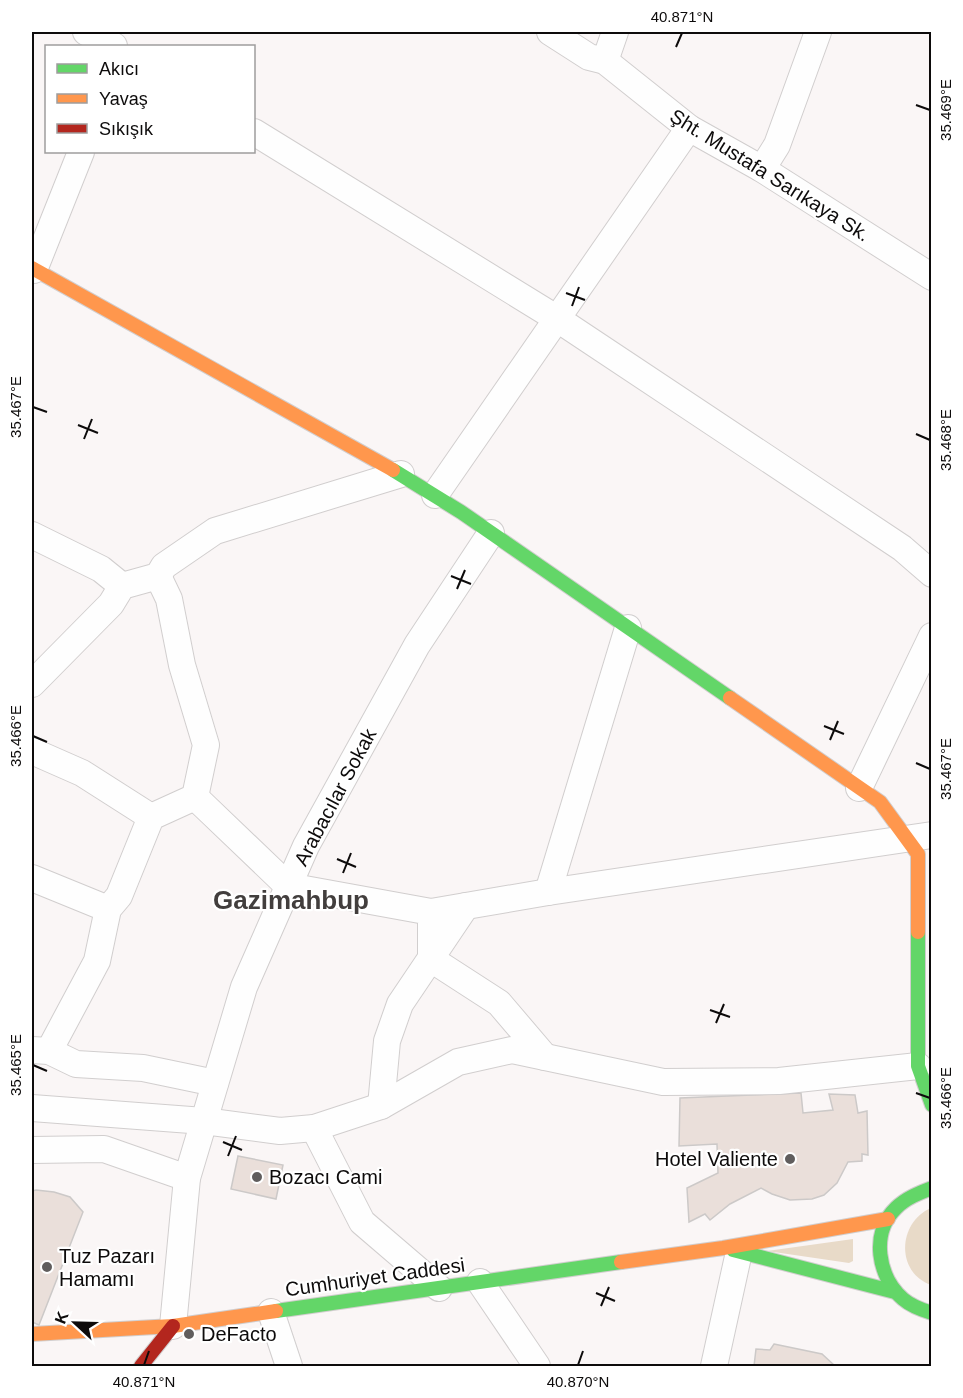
<svg xmlns="http://www.w3.org/2000/svg" width="963" height="1398" font-family="Helvetica,sans-serif">
  <rect width="100%" height="100%" fill="#faf6f6"/>
  <g fill="#e8dac8">
    <path d="M931,1208H932L931,1285C895,1272 898,1222 931,1208Z"/>
    <path d="M853,1239V1261L849,1263L767,1251Z"/>
  </g>
  <g fill="#eadfda" stroke="#ccc9c8" stroke-width="1.5">
    <path d="M801,1093L803,1113L833,1110L829,1094L855,1095L858,1113L867,1111L868,1155L862,1154V1161L848,1162L837,1183L824,1195L812,1199L790,1200L772,1194L761,1188L730,1204L710,1220L705,1214L689,1222L687,1188L718,1173L717,1144L679,1146L680,1098Z"/>
    <path d="M238,1156L283,1165L276,1199L231,1189Z"/>
    <path d="M36,1190L54,1192L70,1197L83,1212L39,1325L32,1322V1191Z"/>
    <path d="M774,1344L822,1354L835,1366H754L756,1349L770,1350Z"/>
  </g>
  <g fill="none" stroke-linecap="round" stroke-linejoin="round">
    <g stroke="#d1cece" stroke-width="28">
      <g id="street">
        <path d="M86,32L114,46"/>
        <path d="M550,32L589,57L605,61L689,128L762,169L932,277"/>
        <path d="M605,61L615,32"/>
        <path d="M254,132L556,318L902,548L932,574"/>
        <path d="M762,169L777,145L818,32"/>
        <path d="M34,270L81,152"/>
        <path d="M435,495L689,128"/>
        <path d="M32,535L101,569L122,586"/>
        <path d="M32,684L111,604L122,586L158,576L164,566L215,531L401,474"/>
        <path d="M32,751L82,773L151,817"/>
        <path d="M859,788L932,636"/>
        <path d="M195,797L288,886L431,912V959L499,1003L545,1057"/>
        <path d="M32,878L108,909"/>
        <path d="M548,892L628,628"/>
        <path d="M431,912L548,892L932,835"/>
        <path d="M32,1050L49,1051L76,1064L143,1068L215,1083"/>
        <path d="M49,1051L97,961L108,909L119,896L151,817L195,797L206,745L182,665L169,599L158,576"/>
        <path d="M381,1106L387,1041L400,1004L466,906"/>
        <path d="M32,1108L204,1121L280,1131L314,1128L381,1106L458,1062L512,1050L663,1082L779,1081L918,1066"/>
        <path d="M314,1128L362,1222L439,1288"/>
        <path d="M32,1150L104,1149L187,1178"/>
        <path d="M480,1282L537,1366"/>
        <path d="M271,1312L289,1366"/>
        <path d="M173,1326L187,1178L244,987L306,846L417,645L491,533"/>
        <path d="M714,1366L739,1252"/>
      </g>
    </g>
    <g stroke="#d1cece" stroke-width="16">
      <g id="fast">
        <path d="M393,470L461,512L730,698"/>
        <path d="M918,932V1066L932,1105"/>
        <path d="M932,1188C919,1193 906,1198 896,1208C870,1233 878,1277 903,1299C911,1306 922,1310 932,1313"/>
        <path d="M733,1250L895,1292"/>
        <path d="M276,1311L621,1262"/>
      </g>
    </g>
    <g stroke="#d1cece" stroke-width="16">
      <g id="slow">
        <path d="M32,268L393,470"/>
        <path d="M730,698L880,802L918,854V932"/>
        <path d="M621,1262L723,1248L888,1219"/>
        <path d="M32,1334L173,1326L276,1311"/>
      </g>
    </g>
    <g stroke="#d1cece" stroke-width="16">
      <path id="jam" d="M141,1366L173,1326"/>
    </g>
    <use href="#street" stroke="#fefefe" stroke-width="26"/>
    <use href="#fast" stroke="#63d668" stroke-width="14"/>
    <use href="#slow" stroke="#ff974d" stroke-width="14"/>
    <use href="#jam" stroke="#b3261e" stroke-width="14"/>
  </g>
  <path fill="none" stroke="#0d0b0b" stroke-width="2" d="M676,47L682,33M916,105L930,110M566,293L585,300M572,306L579,287M33,407L47,412M78,425L98,433M916,434L930,440M84,439L92,419M451,576L471,584M457,589L465,570M824,726L844,734M33,736L47,742M830,740L838,721M916,763L930,769M337,859L356,867M343,873L351,853M710,1010L730,1017M716,1023L724,1004M33,1065L47,1071M916,1093L930,1098M223,1142L242,1150M228,1156L236,1136M596,1293L615,1301M601,1306L609,1287M144,1365L149,1351M578,1365L583,1351"/>
  <g fill="#605d5d" stroke="#fff" stroke-width="2">
    <circle cx="790" cy="1159" r="6"/>
    <circle cx="257" cy="1177" r="6"/>
    <circle cx="47" cy="1267" r="6"/>
    <circle cx="189" cy="1334" r="6"/>
  </g>
  <g text-anchor="middle" stroke-width="4.5" stroke-linejoin="round" paint-order="stroke">
    <g font-size="20" fill="#0d0b0b" stroke="#fff">
      <text transform="translate(770 175) rotate(32)" y="7">Şht. Mustafa Sarıkaya Sk.</text>
      <text transform="translate(335 797) rotate(-62)" y="7">Arabacılar Sokak</text>
      <text transform="translate(375 1277) rotate(-8)" y="7">Cumhuriyet Caddesi</text>
    </g>
    <g font-size="20" fill="#0d0b0b" stroke="#fff" text-anchor="start">
      <text x="778" y="1166" text-anchor="end">Hotel Valiente</text>
      <text x="269" y="1184">Bozacı Cami</text>
      <text x="59" y="1263">Tuz Pazarı<tspan x="59" dy="23">Hamamı</tspan></text>
      <text x="201" y="1341">DeFacto</text>
    </g>
    <g font-size="26" font-weight="bold" fill="#423e3d" stroke="#fff">
      <text x="291" y="909">Gazimahbup</text>
    </g>
  </g>
  <rect width="963" height="1398" fill="none" stroke="#ffffff" stroke-width="66"/>
  <rect x="45" y="45" width="210" height="108" fill="#ffffff" stroke="#9e9d9d" stroke-width="1.5"/>
  <rect x="57" y="64" width="30" height="9" fill="#63d668" stroke="#9e9d9d" stroke-width="1.5"/>
  <text x="99" y="75" font-size="18" fill="#0d0b0b">Akıcı</text>
  <rect x="57" y="94" width="30" height="9" fill="#ff974d" stroke="#9e9d9d" stroke-width="1.5"/>
  <text x="99" y="105" font-size="18" fill="#0d0b0b">Yavaş</text>
  <rect x="57" y="124" width="30" height="9" fill="#b3261e" stroke="#9e9d9d" stroke-width="1.5"/>
  <text x="99" y="135" font-size="18" fill="#0d0b0b">Sıkışık</text>
  <g transform="translate(75 1323) rotate(292)" stroke="#ffffff" stroke-width="4.5" paint-order="stroke">
  <path d="M0-4.5L10 22L0 15L-10 22Z" fill="#0d0b0b"/>
  <text y="-9" font-size="16" font-weight="bold" text-anchor="middle" fill="#0d0b0b">K</text>
  </g>
  <rect x="33" y="33" width="897" height="1332" fill="none" stroke="#0d0b0b" stroke-width="2"/>
  <g font-size="15" text-anchor="middle" fill="#0d0b0b">
    <text x="682" y="22">40.871°N</text>
    <text transform="translate(946 110) rotate(-90)" y="5">35.469°E</text>
    <text transform="translate(16 407) rotate(-90)" y="5">35.467°E</text>
    <text transform="translate(946 440) rotate(-90)" y="5">35.468°E</text>
    <text transform="translate(16 736) rotate(-90)" y="5">35.466°E</text>
    <text transform="translate(946 769) rotate(-90)" y="5">35.467°E</text>
    <text transform="translate(16 1065) rotate(-90)" y="5">35.465°E</text>
    <text transform="translate(946 1098) rotate(-90)" y="5">35.466°E</text>
    <text x="144" y="1387">40.871°N</text>
    <text x="578" y="1387">40.870°N</text>
  </g>
</svg>
